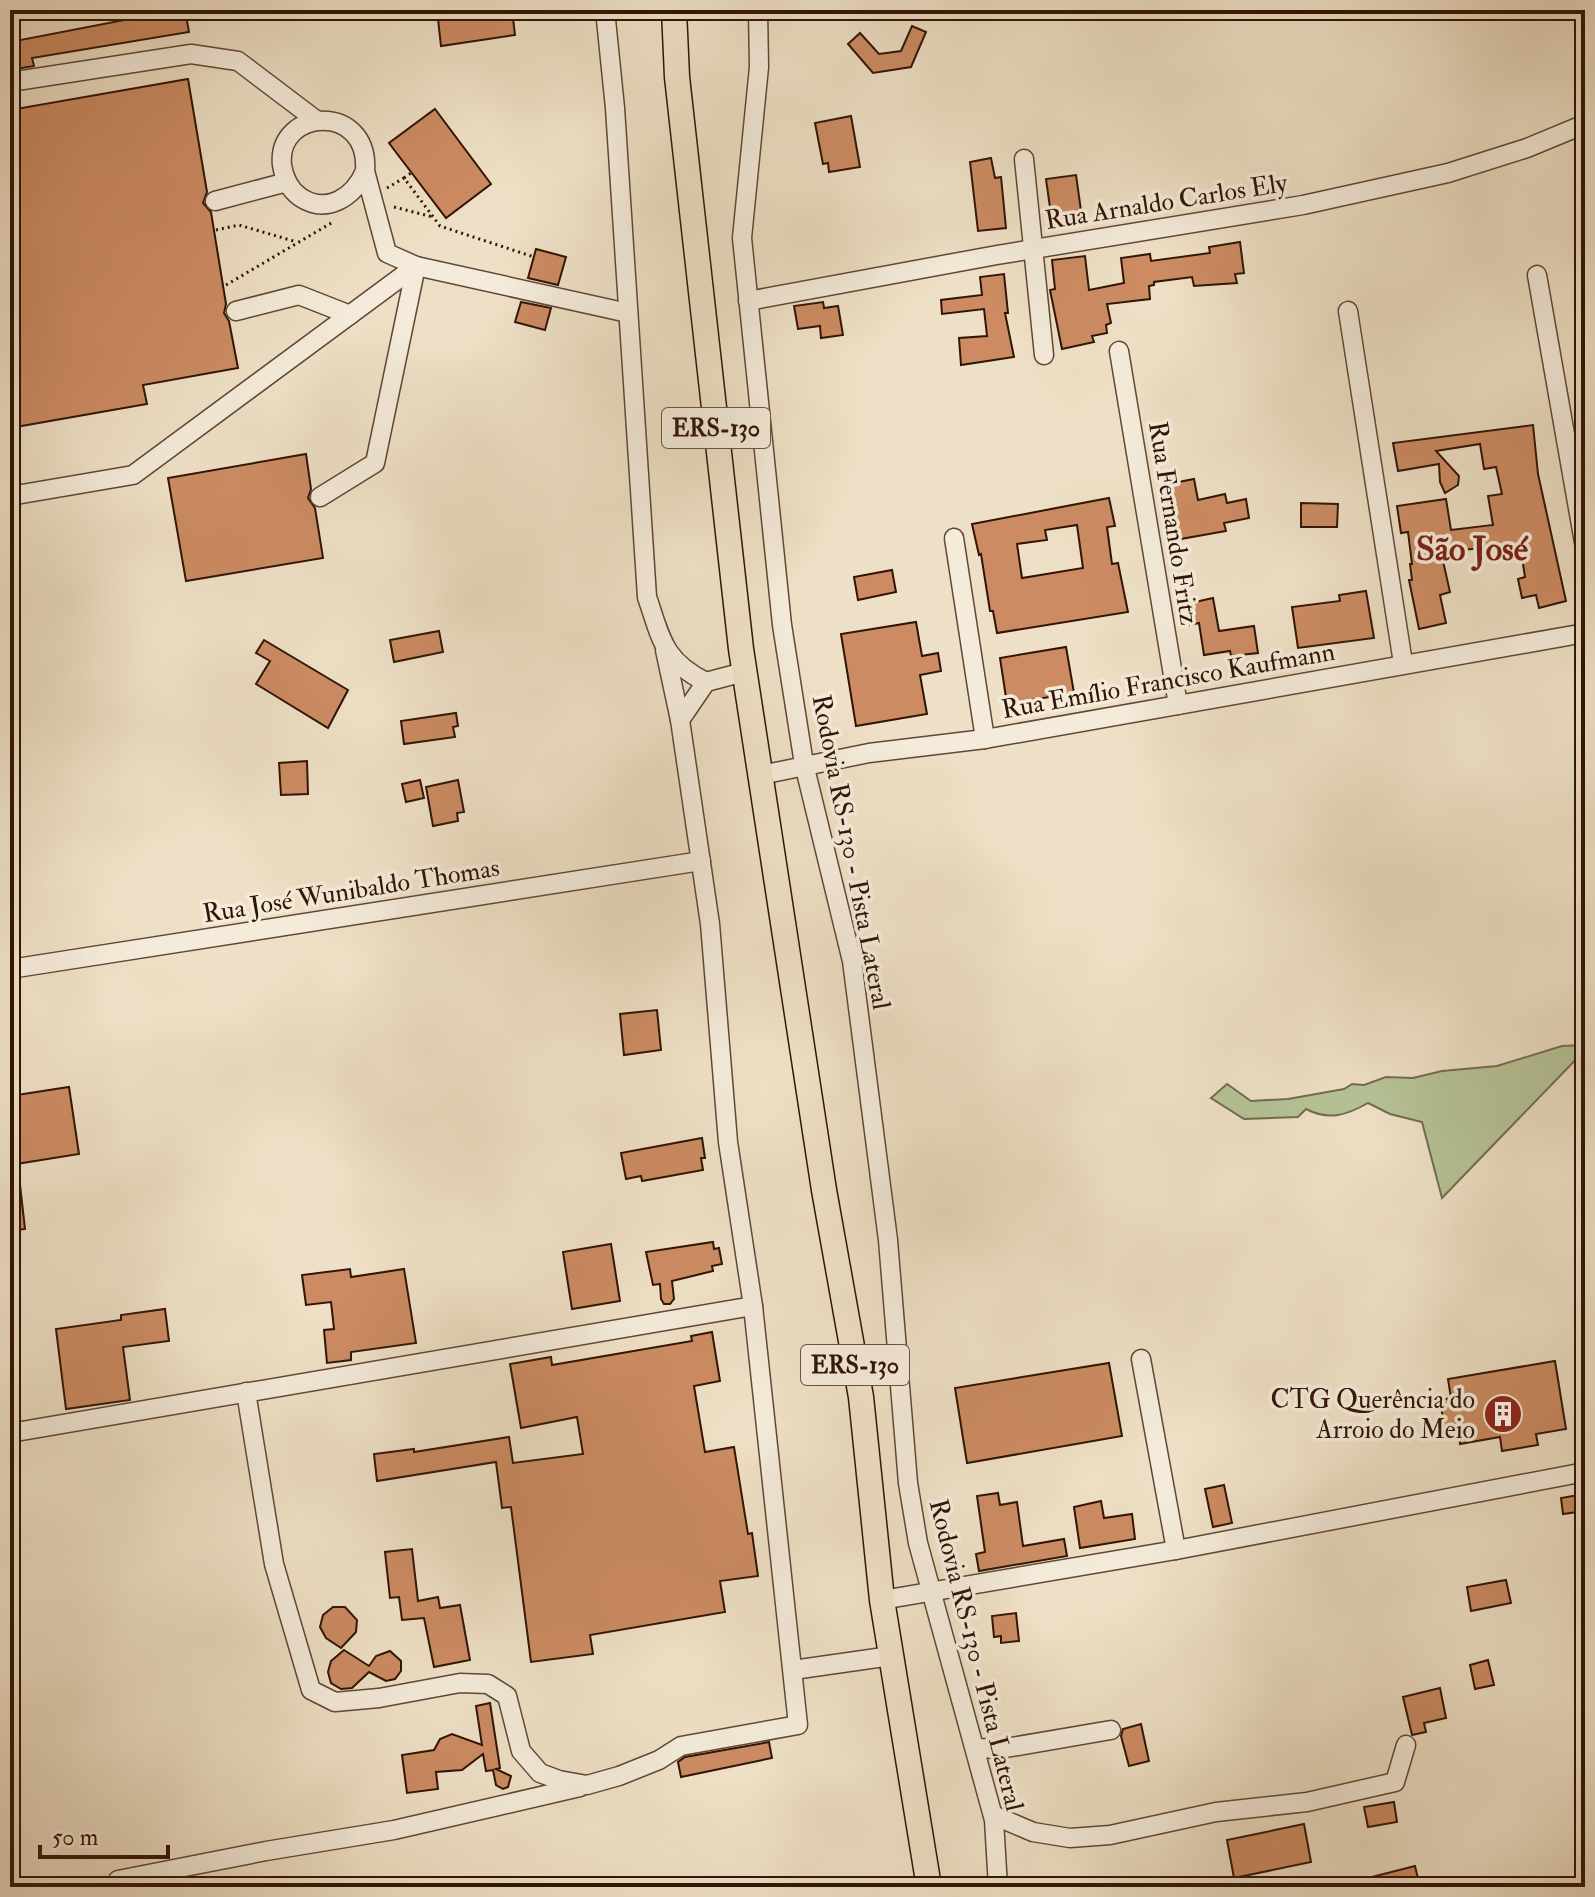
<svg xmlns="http://www.w3.org/2000/svg" width="1595" height="1897" font-family="'IM FELL Double Pica',serif">
  <rect width="100%" height="100%" fill="#eee0c6"/>
  <filter id="stains"><feTurbulence type="fractalNoise" baseFrequency=".0025" numOctaves="4"/><feColorMatrix values="0 0 0 0 .2 0 0 0 0 .09 0 0 0 0 .02 0 0 0 .5 -.17"/></filter>
  <radialGradient id="worn" r=".72"><stop offset=".6" stop-color="#630" stop-opacity="0"/><stop offset="1" stop-color="#630" stop-opacity=".3"/></radialGradient>
  <path fill="#b6c397" stroke="#736c4e" stroke-width="2" d="M1585,1045V1050L1442,1198L1422,1122L1390,1114L1368,1103C1347,1115 1329,1121 1306,1109L1298,1117L1244,1119L1211,1098L1227,1084L1251,1101L1288,1099L1344,1089L1352,1084L1364,1085L1386,1077L1413,1078L1442,1071L1497,1066L1562,1046Z"/>
  <g fill="#cc8b63" stroke="#301405" stroke-width="2" fill-rule="evenodd">
    <path d="M176,10H185L189,32L32,58L34,66L10,70V42Z"/>
    <path d="M437,10H512L515,35L441,46Z"/>
    <path d="M912,26L926,32L911,67L873,73L848,44L860,33L879,54L901,51Z"/>
    <path d="M188,79L207,192L203,203L211,212L226,304L224,313L229,321L238,368L143,385L147,404L10,428V110Z"/>
    <path d="M435,109L491,184L446,218L389,143Z"/>
    <path d="M851,116L860,167L829,172L828,163L823,164L815,123Z"/>
    <path d="M991,158L995,178L1001,177L1006,228L978,231L970,162Z"/>
    <path d="M1076,175L1083,225L1053,229L1046,179Z"/>
    <path d="M1240,242L1244,273L1235,274L1237,283L1194,286L1192,277L1154,282V285L1149,286L1150,299L1107,304L1111,323L1106,325L1107,333L1092,336L1094,342L1062,349L1050,290L1055,289L1052,260L1085,256L1089,290L1124,283L1121,258L1150,254L1151,261L1210,253L1209,247Z"/>
    <path d="M536,249L566,257L558,285L528,278Z"/>
    <path d="M1004,274L1008,313H1005L1014,357L961,365L959,338L987,336L984,309L942,314L941,300L982,295L980,277Z"/>
    <path d="M521,302L551,308L545,330L515,322Z"/>
    <path d="M823,302L824,308L838,306L843,335L821,338L820,326L798,329L794,306Z"/>
    <path d="M1533,425L1538,474L1566,601L1539,608L1536,595L1522,598L1518,579L1525,577L1520,544L1453,551L1454,560L1443,561L1450,592L1440,595L1446,623L1419,629L1409,580H1412L1410,564H1412L1408,532L1401,533L1397,506L1446,499L1451,530L1493,525L1488,496L1502,494L1496,467L1484,469L1480,444L1436,451L1459,476L1458,485L1445,493L1440,482L1439,464L1398,471L1393,443Z"/>
    <path d="M306,454L311,489L308,498L315,508L323,558L186,581L168,478Z"/>
    <path d="M1194,479L1198,500L1225,494L1227,503L1246,499L1249,518L1224,523L1226,531L1175,540L1163,485Z"/>
    <path d="M1109,498L1115,526L1107,527L1112,564L1118,563L1128,612L997,633L993,611H990L981,554L979,555L972,524ZM1077,525L1083,568L1022,578L1017,544L1047,540L1045,530Z"/>
    <path d="M1301,503L1338,504L1337,527H1301Z"/>
    <path d="M892,570L896,592L858,600L854,577Z"/>
    <path d="M1366,591L1374,638L1298,648L1292,607L1340,601L1339,595Z"/>
    <path d="M1213,598L1219,631L1254,626L1258,653L1231,656L1230,651L1204,655L1199,623L1190,625L1186,604Z"/>
    <path d="M916,622L922,656L938,653L941,671L920,675L927,714L856,726L841,634Z"/>
    <path d="M439,631L443,652L394,662L390,640Z"/>
    <path d="M264,640L348,690L328,728L256,684L270,661L256,653Z"/>
    <path d="M1066,647L1074,693L1007,704L1000,658Z"/>
    <path d="M456,713L458,726L453,727L455,737L404,744L401,721Z"/>
    <path d="M307,761L308,794L281,795L279,763Z"/>
    <path d="M420,780L424,798L406,802L402,784Z"/>
    <path d="M458,780L464,812L457,813L458,821L433,826L426,787Z"/>
    <path d="M657,1010L661,1050L624,1055L620,1014Z"/>
    <path d="M69,1087L79,1154L10,1165V1096Z"/>
    <path d="M702,1138L705,1158H701L703,1170L642,1181L641,1176L626,1179L621,1153Z"/>
    <path d="M10,1176H19L25,1229L10,1231Z"/>
    <path d="M713,1242L714,1249L719,1248L722,1264L712,1266L713,1271L672,1281L674,1299L670,1304H664L661,1299L660,1284L653,1285L646,1252Z"/>
    <path d="M611,1244L620,1301L572,1309L563,1252Z"/>
    <path d="M350,1269L351,1277L404,1269L416,1343L351,1352V1360L327,1363L324,1330L334,1329L331,1302L306,1305L302,1275Z"/>
    <path d="M165,1309L169,1341L123,1347L130,1400L66,1409L56,1329L121,1320V1315Z"/>
    <path d="M712,1332L720,1381L694,1386L705,1452L734,1447L748,1534L752,1533L758,1576L720,1581L725,1612L590,1635L593,1654L531,1662L511,1507L502,1508L496,1462L377,1481L374,1454L414,1449V1452L509,1437L513,1463L583,1454L577,1417L521,1428L510,1364L551,1357L552,1365L692,1341L691,1336Z"/>
    <path d="M1555,1361L1566,1429L1536,1434L1538,1445L1502,1451L1500,1437L1460,1444L1459,1435L1446,1437L1440,1400L1451,1398L1448,1379Z"/>
    <path d="M1109,1363L1122,1436L967,1463L955,1388Z"/>
    <path d="M1224,1485L1232,1523L1213,1527L1205,1489Z"/>
    <path d="M998,1493L1000,1505L1017,1502L1023,1546L1064,1539L1067,1556L979,1571L976,1554L985,1552L977,1496Z"/>
    <path d="M1585,1494V1511L1563,1514L1561,1498Z"/>
    <path d="M1101,1501L1104,1518L1132,1514L1135,1539L1080,1548L1074,1507Z"/>
    <path d="M412,1549L418,1601L438,1597L440,1608L460,1605L470,1660L434,1667L424,1618L402,1620L399,1597L390,1598L385,1552Z"/>
    <path d="M1506,1580L1511,1603L1471,1611L1467,1587Z"/>
    <path d="M333,1607H345L357,1620L356,1632L341,1648L326,1638L320,1627L323,1615Z"/>
    <path d="M1016,1613L1019,1641L1001,1643V1636L994,1637L992,1616Z"/>
    <path d="M344,1650L369,1666L376,1656L390,1651L401,1661V1671L395,1679L386,1681L369,1672L352,1688L341,1689L331,1683L328,1672L331,1661Z"/>
    <path d="M1488,1660L1494,1685L1475,1689L1470,1665Z"/>
    <path d="M1440,1688L1446,1718L1424,1723L1426,1732L1412,1735L1403,1697Z"/>
    <path d="M490,1703L500,1768L496,1769L511,1776L508,1787L503,1789L496,1785L493,1770L486,1771L483,1754L462,1770L436,1772L438,1789L407,1793L402,1755L434,1750L440,1739L452,1734L482,1745L476,1706Z"/>
    <path d="M1141,1724L1149,1761L1129,1766L1121,1736L1123,1729Z"/>
    <path d="M769,1742L772,1758L681,1777L678,1762L685,1757Z"/>
    <path d="M1394,1802L1397,1822L1368,1827L1364,1807Z"/>
    <path d="M1304,1824L1311,1862L1234,1878L1227,1840Z"/>
    <path d="M1415,1866L1420,1887H1361L1360,1880Z"/>
  </g>
  <g fill="none" stroke-linecap="round" stroke-linejoin="round">
    <g stroke="#604735" stroke-width="21">
      <g id="minor">
        <path d="M605,10L615,108L647,597C661,638 663,661 706,682"/>
        <path d="M758,10L759,67L742,238L782,625L804,764L852,961L888,1240L908,1483L918,1543L994,1820L998,1887"/>
        <path d="M10,82L191,54L238,61L316,120"/>
        <path d="M1024,159L1044,355"/>
        <path d="M365,171C354,197 327,215 300,197C289,189 284,178 282,165C276,108 370,102 365,171L387,253L416,266L628,313"/>
        <path d="M215,201L287,182"/>
        <path d="M1537,275L1585,548"/>
        <path d="M748,301L997,255L1303,205L1448,173L1527,148L1585,124"/>
        <path d="M236,311L299,295L350,315"/>
        <path d="M1348,311L1403,663"/>
        <path d="M1119,351L1178,705"/>
        <path d="M10,496L133,475L416,266"/>
        <path d="M320,497L375,463L416,266"/>
        <path d="M954,538L985,739"/>
        <path d="M665,650L680,720"/>
        <path d="M761,775L869,753L985,739L1585,633"/>
        <path d="M10,969L701,861"/>
        <path d="M1141,1359L1176,1550"/>
        <path d="M246,1392L274,1564L311,1690L335,1702L379,1698L460,1683L488,1684L507,1696L521,1751L540,1773L559,1780L587,1785L619,1776L659,1760L681,1746L798,1725L753,1306L728,1142L710,924L680,720L706,682L744,672"/>
        <path d="M10,1433L753,1306"/>
        <path d="M882,1600L1176,1550L1585,1472"/>
        <path d="M793,1670L891,1656"/>
        <path d="M976,1748L1000,1749L1111,1730"/>
        <path d="M993,1815L1033,1832L1070,1838L1110,1835L1216,1812L1307,1802L1395,1782L1406,1745"/>
        <path d="M118,1880L266,1851L394,1830L580,1787"/>
      </g>
    </g>
    <g stroke="#301405" stroke-width="27">
      <path id="major" d="M674,10L677,77L741,649L824,1190L861,1397L882,1600L929,1887"/>
    </g>
    <g stroke="#301405" stroke-width="3" stroke-dasharray="2 4" stroke-linecap="butt">
      <path d="M404,178L411,173"/>
      <path d="M387,188L404,178L440,226L534,257"/>
      <path d="M394,207L433,217"/>
      <path d="M216,230L239,225L297,242"/>
      <path d="M226,285L333,222"/>
    </g>
    <use href="#minor" stroke="#f4ebda" stroke-width="18"/>
    <use href="#major" stroke="#eee0c6" stroke-width="24"/>
  </g>
  <defs>
    <g id="building-disc" transform="scale(2)"><circle r="9.5" fill="#8f2418" stroke="#f4ebda"/><path d="M-4-6H4V6H1V3H-1V6H-4ZM-2.5-4.3h1.7v1.8h-1.7ZM.8-4.3h1.7v1.8H.8ZM-2.5-1h1.7V.8h-1.7ZM.8-1h1.7V.8H.8Z" fill="#fff"/></g>
  </defs>
  <g fill-rule="evenodd">
    <use href="#building-disc" x="1503" y="1414"/>
  </g>
  <g text-anchor="middle" stroke-width="7" stroke-linejoin="round" paint-order="stroke">
    <g fill="#f4ebda" stroke="#6b5445" stroke-width="2">
      <rect x="662" y="408" width="108" height="40" rx="6"/>
      <rect x="801" y="1345" width="108" height="40" rx="6"/>
    </g>
    <g font-size="24" font-weight="bold" fill="#301405">
      <text x="716" y="436">ERS-130</text>
      <text x="855" y="1373">ERS-130</text>
    </g>
    <g font-size="26" fill="#301405" stroke="#f4ebda">
      <text transform="translate(1166 201) rotate(-9)" y="9">Rua Arnaldo Carlos Ely</text>
      <text transform="translate(1174 523) rotate(81)" y="9">Rua Fernando Fritz</text>
      <text transform="translate(1168 680) rotate(-10)" y="9">Rua Emílio Francisco Kaufmann</text>
      <text transform="translate(852 852) rotate(79)" y="9">Rodovia RS-130 - Pista Lateral</text>
      <text transform="translate(351 890) rotate(-9)" y="9">Rua José Wunibaldo Thomas</text>
      <text transform="translate(977 1655) rotate(76)" y="9">Rodovia RS-130 - Pista Lateral</text>
    </g>
    <g font-size="26" fill="#301405" stroke="#f4ebda" text-anchor="end">
      <text x="1475" y="1408">CTG Querência do<tspan x="1475" dy="30">Arroio do Meio</tspan></text>
    </g>
    <g font-size="34" font-weight="bold" fill="#7a1f14" stroke="#f4ebda">
      <text x="1472" y="560">São José</text>
    </g>
  </g>
  <rect width="1595" height="1897" fill="none" stroke="#eee0c6" stroke-width="40"/>
  <rect x="12" y="12" width="1571" height="1873" fill="none" stroke="#301405" stroke-width="4"/>
  <rect x="20" y="20" width="1555" height="1857" fill="none" stroke="#301405" stroke-width="2"/>
  <path d="M40 1845v12h128v-12" fill="none" stroke="#301405" stroke-width="4"/>
  <text x="52" y="1845" font-size="24" fill="#301405" stroke="#f4ebda" stroke-width="6" paint-order="stroke">50 m</text>
  <rect width="100%" height="100%" filter="url(#stains)"/>
  <rect width="100%" height="100%" fill="url(#worn)"/>
</svg>
